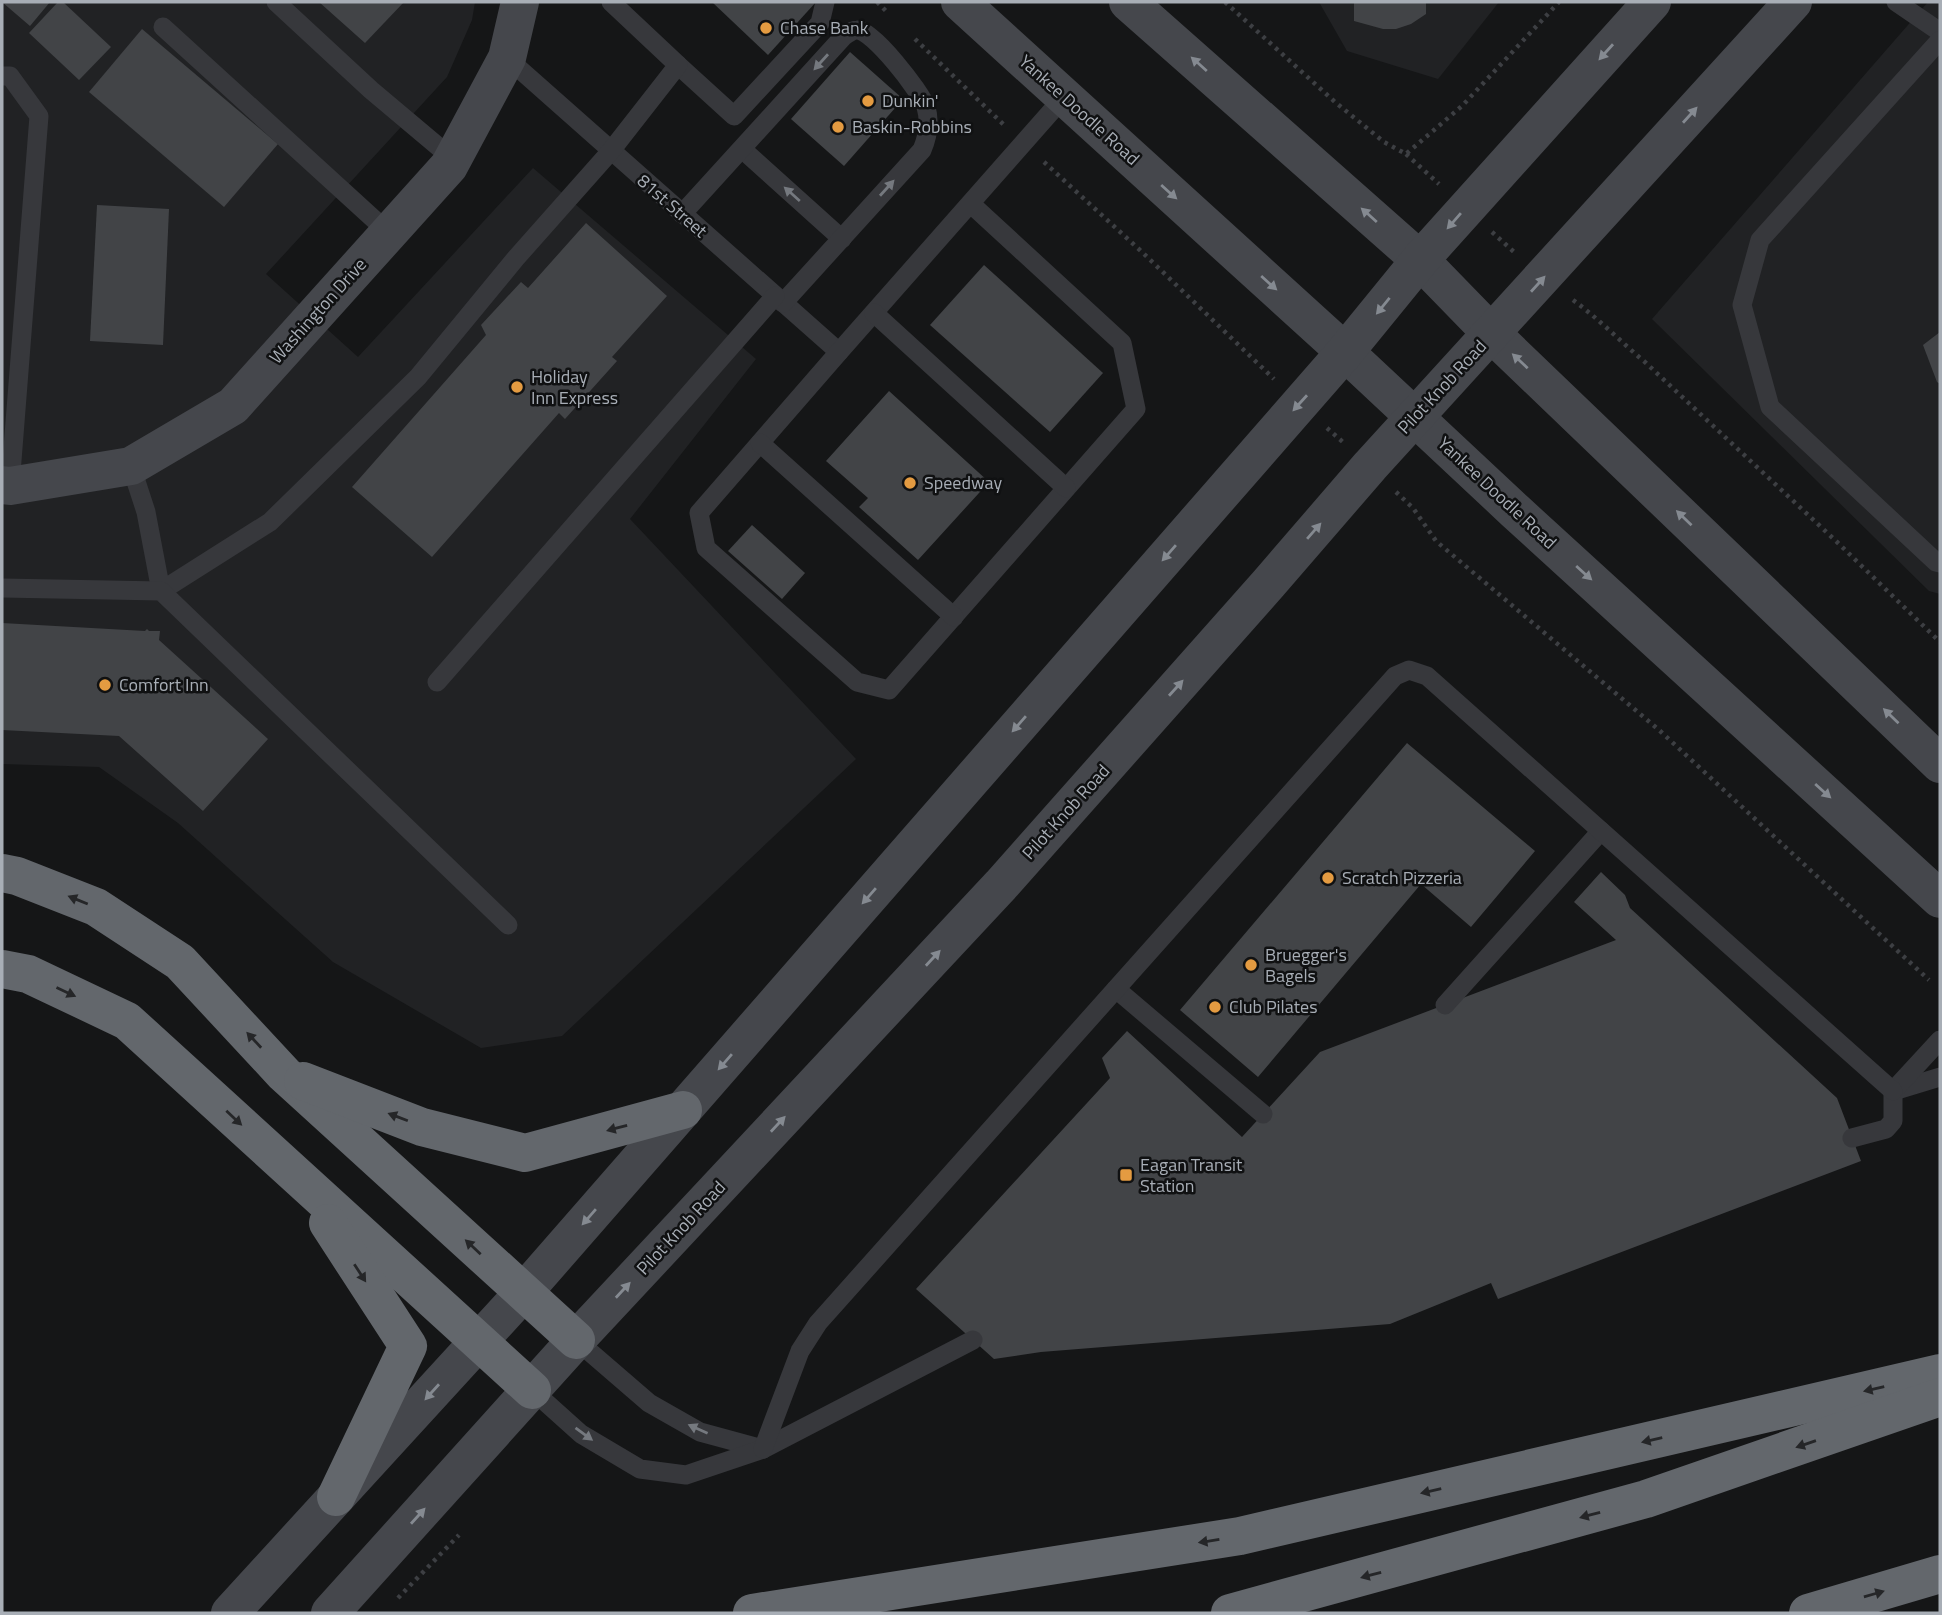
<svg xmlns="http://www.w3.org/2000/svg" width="1942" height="1615" font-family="'Titillium Web',sans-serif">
  <rect width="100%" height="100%" fill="#151617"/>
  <g fill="#212224">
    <path d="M2,2H475L472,20L447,77L266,274L358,357L533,168L756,359L630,519L856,759L562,1036L481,1048L333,962L178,823L99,767L2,764Z"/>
    <path d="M1319,2H1499L1438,79L1347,51Z"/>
    <path d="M1928,2H1940V594L1929,591L1652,319Z"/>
  </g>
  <g fill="#424447">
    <path d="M2,2H50L30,26Z"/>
    <path d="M58,2H63L111,47L79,80L29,33Z"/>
    <path d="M319,2H404L365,43Z"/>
    <path d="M712,2H816L768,55Z"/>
    <path d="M1354,2H1426V14L1411,24L1396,29H1383L1354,21Z"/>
    <path d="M142,29L278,144L224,207L89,92Z"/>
    <path d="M850,52L903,99L844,166L791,119Z"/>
    <path d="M97,205L169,209L163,345L90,341Z"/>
    <path d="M586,223L667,296L612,357L617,361L565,419L559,413L432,557L352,487L486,335L481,325L521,282L528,288Z"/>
    <path d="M984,265L1103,373L1050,432L930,325Z"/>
    <path d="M1940,332V384L1937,382L1923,345Z"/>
    <path d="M889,391L989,482L918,560L859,507L868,498L826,461Z"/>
    <path d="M752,525L805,573L782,599L728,551Z"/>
    <path d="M2,623L145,631L147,629L149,631H160L159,640L268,739L203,811L119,736L2,730Z"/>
    <path d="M1407,743L1535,851L1471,927L1421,884L1258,1077L1180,1010Z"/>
    <path d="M1601,872L1625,895L1630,908L1837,1098L1861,1161L1498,1299L1491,1283L1390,1324L1041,1352L994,1359L916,1289L1110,1078L1102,1058L1127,1031L1242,1137L1320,1052L1616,940L1574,902Z"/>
  </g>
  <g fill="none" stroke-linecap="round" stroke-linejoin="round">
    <g stroke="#3d3f43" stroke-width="4.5" stroke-dasharray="3.5 5" stroke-linecap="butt">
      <path d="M877,2L886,11"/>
      <path d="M1225,2L1335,102L1384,142L1406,154L1462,106L1559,2"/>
      <path d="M915,39L1004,125"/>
      <path d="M1406,154L1439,184"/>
      <path d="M1044,162L1142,252L1274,379"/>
      <path d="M1492,232L1514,252"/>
      <path d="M1573,300C1599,319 1621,342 1646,363L1837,542L1940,642"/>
      <path d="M1327,428L1344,443"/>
      <path d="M1396,492L1413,508L1436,541L1659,730L1929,980"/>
      <path d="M398,1598L459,1535"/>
    </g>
    <g stroke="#37383c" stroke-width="19">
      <path d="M276,2L371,90L453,159"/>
      <path d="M1896,2L1940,32"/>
      <path d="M163,27L389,233"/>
      <path d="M1940,40L1760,240L1742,305L1770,407L1936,562L1940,563"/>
      <path d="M507,58L839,352"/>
      <path d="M678,65L734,116L820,23L825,2"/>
      <path d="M2,76H10L39,116L10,486"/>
      <path d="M742,149L842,239"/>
      <path d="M971,204L1122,343L1136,409L889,690L857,682L706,548L699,513L839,352L1064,97"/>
      <path d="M682,214L843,37C847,34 852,30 857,30C872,29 921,92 926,107C930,121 928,136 922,150L783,303"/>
      <path d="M874,313L1066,488"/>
      <path d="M760,443L954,617"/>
      <path d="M131,466L146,512L161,591L270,522L418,377L516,258L610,152L678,65L611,2"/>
      <path d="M2,588L161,591L508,925"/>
      <path d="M437,682L775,296"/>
      <path d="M1116,989L1263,1114"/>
      <path d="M1445,1005L1601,831"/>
      <path d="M1894,1091L1940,1077"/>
      <path d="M1852,1138L1886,1129L1893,1121V1091L1940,1040"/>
      <path d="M576,1340L649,1403L700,1432L763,1449"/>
      <path d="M532,1390L581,1434L640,1469L686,1475L763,1449L973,1340"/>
      <path d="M763,1449L800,1351L818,1323L1395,676L1409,670L1427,676L1893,1091"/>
    </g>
    <g stroke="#45474c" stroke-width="38">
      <path d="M960,2L1345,352L1515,511L1940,899"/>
      <path d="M1128,2L1420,260L1492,334L1940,764"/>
      <path d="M2,485L10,486L131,466L233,406L449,166L507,58L520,2"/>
      <path d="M230,1613L523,1293L1345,352L1420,260L1652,2"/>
      <path d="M330,1613L576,1340L1001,885L1269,583L1370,466L1793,2"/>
    </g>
    <g stroke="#63676c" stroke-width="38">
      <path d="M2,873L17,876L96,907L180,962L284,1074L576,1340"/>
      <path d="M2,969L28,974L127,1021L532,1390"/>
      <path d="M303,1081L422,1127L525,1153L683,1110"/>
      <path d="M328,1223L408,1346L336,1497"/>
      <path d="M752,1613L1240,1536L1940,1373"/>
      <path d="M1230,1613L1646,1499L1940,1397"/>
      <path d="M1808,1613L1940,1574"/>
    </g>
  </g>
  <defs><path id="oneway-solid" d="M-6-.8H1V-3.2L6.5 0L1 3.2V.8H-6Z" transform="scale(1.75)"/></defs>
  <g fill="#858a91">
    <use href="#oneway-solid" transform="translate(1606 52) rotate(132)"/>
    <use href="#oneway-solid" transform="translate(1199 64) rotate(-138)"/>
    <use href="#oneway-solid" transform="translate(1690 115) rotate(-48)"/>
    <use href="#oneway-solid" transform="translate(1169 192) rotate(42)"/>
    <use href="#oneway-solid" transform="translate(1369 215) rotate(-138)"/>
    <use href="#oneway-solid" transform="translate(1454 221) rotate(131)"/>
    <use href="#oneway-solid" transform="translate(1269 283) rotate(42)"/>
    <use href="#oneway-solid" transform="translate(1538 284) rotate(-48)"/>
    <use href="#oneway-solid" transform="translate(1383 306) rotate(129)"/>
    <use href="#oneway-solid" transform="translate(1520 361) rotate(-137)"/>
    <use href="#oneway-solid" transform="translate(1300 403) rotate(132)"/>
    <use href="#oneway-solid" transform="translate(1684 518) rotate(-136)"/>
    <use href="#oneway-solid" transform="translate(1314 531) rotate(-49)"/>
    <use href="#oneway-solid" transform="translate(1169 553) rotate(131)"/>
    <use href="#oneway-solid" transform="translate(1584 573) rotate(42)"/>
    <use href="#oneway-solid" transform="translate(1176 688) rotate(-48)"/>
    <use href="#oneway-solid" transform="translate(1891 716) rotate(-136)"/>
    <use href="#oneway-solid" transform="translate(1019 724) rotate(131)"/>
    <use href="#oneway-solid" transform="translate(1823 791) rotate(42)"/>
    <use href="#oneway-solid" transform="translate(869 896) rotate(131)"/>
    <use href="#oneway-solid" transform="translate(933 958) rotate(-47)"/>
    <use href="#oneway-solid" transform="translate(725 1062) rotate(131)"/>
    <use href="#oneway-solid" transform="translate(778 1124) rotate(-47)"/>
    <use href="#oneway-solid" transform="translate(589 1217) rotate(131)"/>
    <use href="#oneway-solid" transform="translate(623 1290) rotate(-47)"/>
    <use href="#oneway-solid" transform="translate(432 1392) rotate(132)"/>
    <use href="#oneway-solid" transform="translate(418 1516) rotate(-48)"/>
  </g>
  <g fill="#75797f">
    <use href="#oneway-solid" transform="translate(821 62) rotate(132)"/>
    <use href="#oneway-solid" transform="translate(887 188) rotate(-48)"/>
    <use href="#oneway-solid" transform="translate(792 194) rotate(-138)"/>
    <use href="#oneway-solid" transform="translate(698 1429) rotate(-156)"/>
    <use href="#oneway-solid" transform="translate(584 1434) rotate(36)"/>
  </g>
  <g fill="#252628">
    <use href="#oneway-solid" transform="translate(78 900) rotate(-158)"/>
    <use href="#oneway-solid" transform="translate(66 992) rotate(25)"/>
    <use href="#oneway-solid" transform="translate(254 1040) rotate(-133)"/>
    <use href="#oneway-solid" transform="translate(398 1117) rotate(-159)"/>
    <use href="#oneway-solid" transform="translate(234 1118) rotate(43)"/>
    <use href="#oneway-solid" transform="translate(617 1128) rotate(165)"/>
    <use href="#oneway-solid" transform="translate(473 1247) rotate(-137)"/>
    <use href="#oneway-solid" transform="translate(360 1273) rotate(57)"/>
    <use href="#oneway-solid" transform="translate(1874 1389) rotate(167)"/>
    <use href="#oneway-solid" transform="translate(1652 1440) rotate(167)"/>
    <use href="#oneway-solid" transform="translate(1806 1444) rotate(161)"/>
    <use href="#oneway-solid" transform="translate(1431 1491) rotate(167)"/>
    <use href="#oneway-solid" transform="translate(1590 1515) rotate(165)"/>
    <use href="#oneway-solid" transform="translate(1209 1541) rotate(171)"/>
    <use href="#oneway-solid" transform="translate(1371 1575) rotate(165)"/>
    <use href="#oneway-solid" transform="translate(1874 1594) rotate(-16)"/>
  </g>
  <g fill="#e49b41" stroke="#101112" stroke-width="2.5">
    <circle cx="766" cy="28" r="7"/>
    <circle cx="868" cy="101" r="7"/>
    <circle cx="838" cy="127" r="7"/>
    <circle cx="517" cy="387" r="7"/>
    <circle cx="910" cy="483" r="7"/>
    <circle cx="105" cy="685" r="7"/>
    <circle cx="1328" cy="878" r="7"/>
    <circle cx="1251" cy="965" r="7"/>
    <circle cx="1215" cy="1007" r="7"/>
    <rect x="1119" y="1168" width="14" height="14" rx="3.5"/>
  </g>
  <g text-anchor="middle" stroke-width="5" stroke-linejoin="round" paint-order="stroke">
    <g font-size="18" fill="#a8aeb6" stroke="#101112" text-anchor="start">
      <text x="780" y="34">Chase Bank</text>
      <text x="882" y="107">Dunkin'</text>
      <text x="852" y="133">Baskin-Robbins</text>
      <text x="531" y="383">Holiday<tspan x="531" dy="21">Inn Express</tspan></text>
      <text x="924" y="489">Speedway</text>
      <text x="119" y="691">Comfort Inn</text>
      <text x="1342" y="884">Scratch Pizzeria</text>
      <text x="1265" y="961">Bruegger's<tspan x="1265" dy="21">Bagels</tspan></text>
      <text x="1229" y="1013">Club Pilates</text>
      <text x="1140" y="1171">Eagan Transit<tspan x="1140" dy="21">Station</tspan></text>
    </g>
    <g font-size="18" fill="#a8aeb6" stroke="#101112">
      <text transform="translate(1079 110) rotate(42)" y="6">Yankee Doodle Road</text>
      <text transform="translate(672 206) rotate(41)" y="6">81st Street</text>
      <text transform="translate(318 311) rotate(-48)" y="6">Washington Drive</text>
      <text transform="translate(1442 387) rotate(-47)" y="6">Pilot Knob Road</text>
      <text transform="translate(1497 493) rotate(43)" y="6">Yankee Doodle Road</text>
      <text transform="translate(1066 812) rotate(-48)" y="6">Pilot Knob Road</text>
      <text transform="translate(681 1228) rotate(-47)" y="6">Pilot Knob Road</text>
    </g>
  </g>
  <rect width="1942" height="1615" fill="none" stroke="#a8aeb6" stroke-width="7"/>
</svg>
